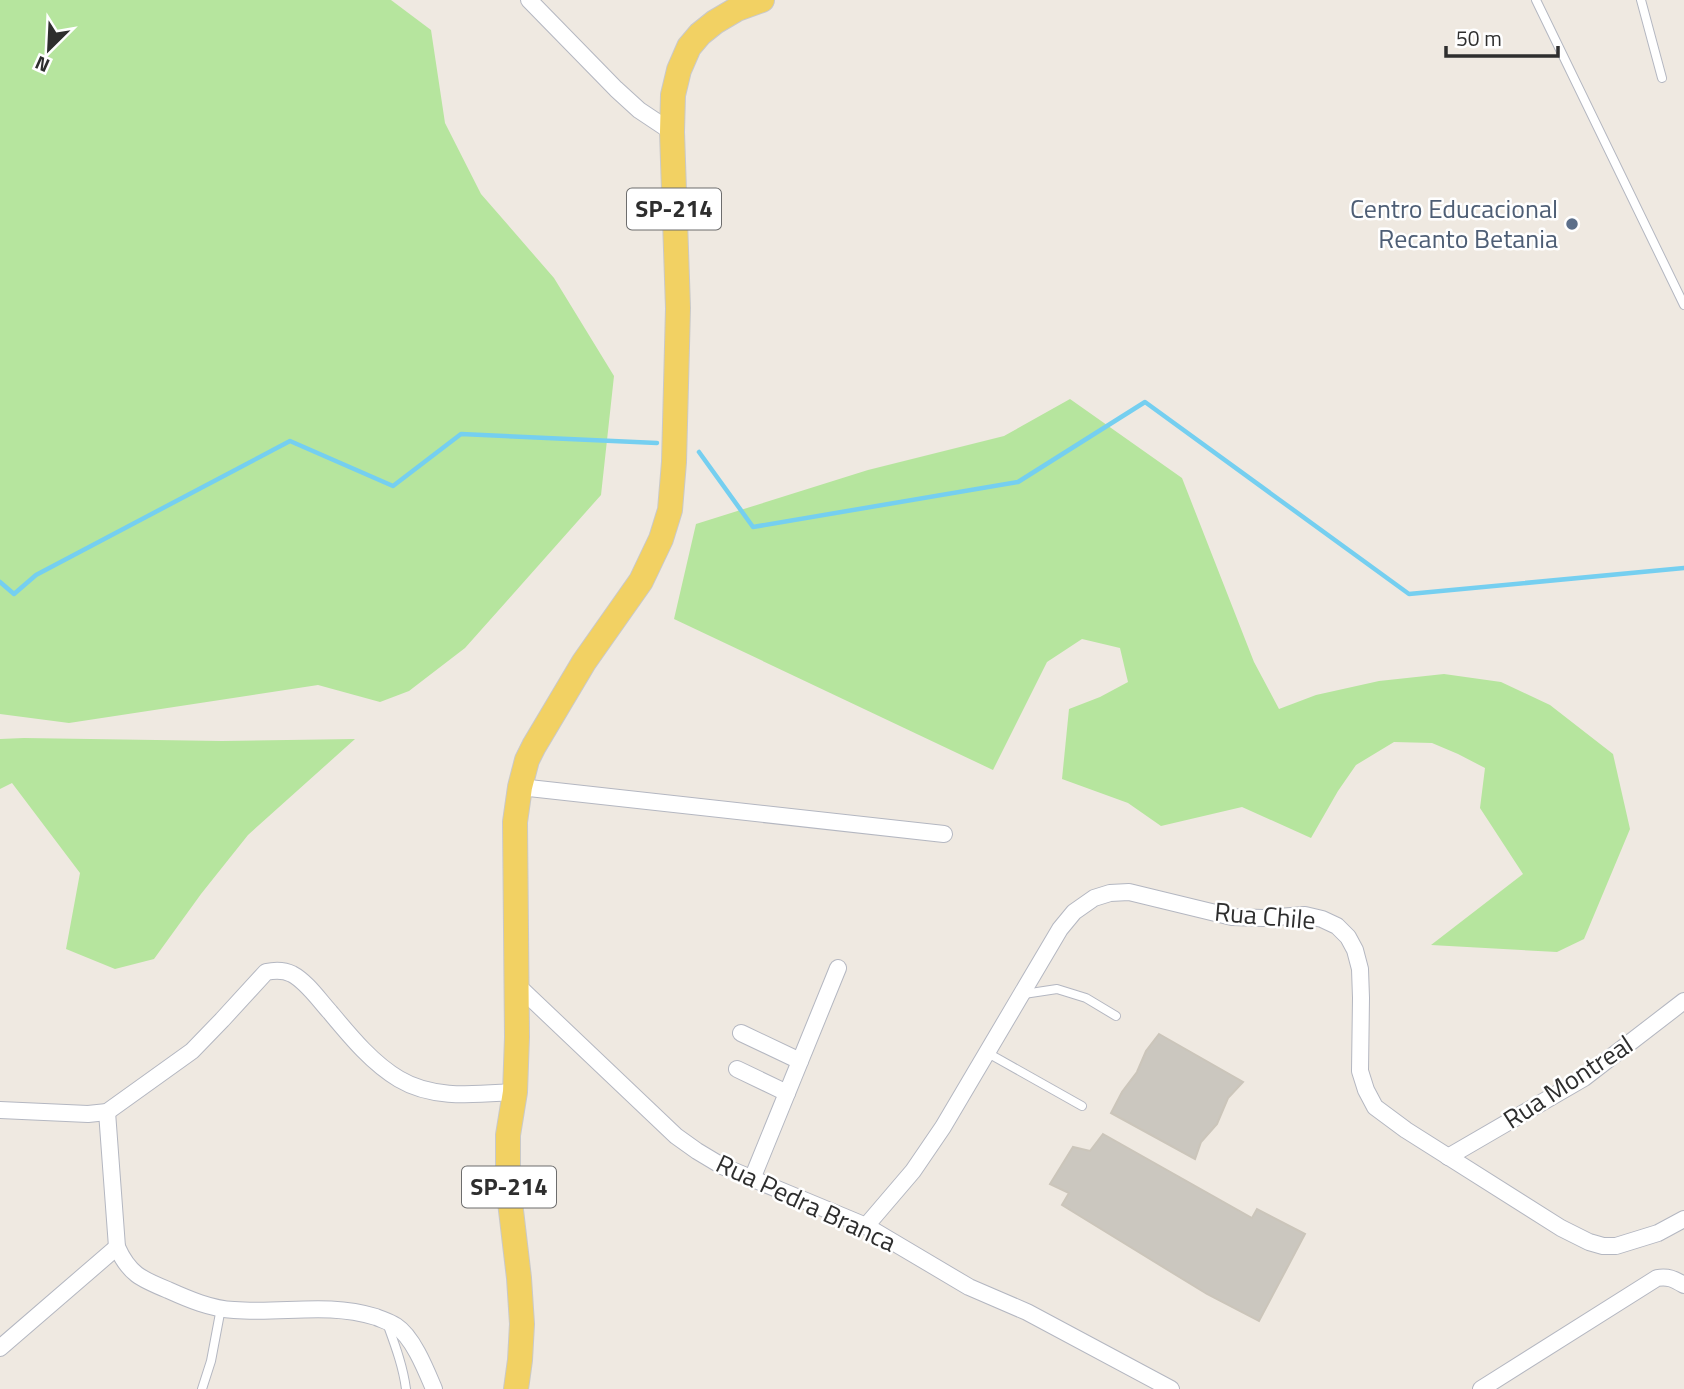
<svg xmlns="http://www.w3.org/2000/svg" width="1684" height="1389" font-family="'Titillium Web',sans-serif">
  <rect width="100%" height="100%" fill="#efe9e1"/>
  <g fill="#b6e59e">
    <path d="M0,0H391L431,30L445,123L481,194L554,278L614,376L601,495L465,648L409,691L380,702L318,685L69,723L0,714Z"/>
    <path d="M1070,399L1182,478L1254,662L1279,709L1316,695L1379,681L1444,674L1501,682L1550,705L1613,754L1630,829L1584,939L1557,952L1431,945L1523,874L1480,808L1485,768L1458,754L1432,743L1394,742L1356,765L1338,791L1311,838L1242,807L1161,826L1128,803L1062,779L1069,709L1100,697L1128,682L1120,648L1082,639L1047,662L993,770L674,619L696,524L868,470L1004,436Z"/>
    <path d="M24,738L222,741L355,739L248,835L201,894L154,959L115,969L66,949L80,873L12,783L0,789V739Z"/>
  </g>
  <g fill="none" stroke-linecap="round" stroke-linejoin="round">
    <g stroke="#75cff0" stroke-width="4.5">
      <path d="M699,452L753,527L1018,482L1145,402L1409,594L1684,568"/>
      <path d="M0,582L14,594L36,575L290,441L393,486L461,434L657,443"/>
    </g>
  </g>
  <g fill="#cbc7bf" stroke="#cbc5ba" stroke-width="2">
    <path d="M1159,1034L1243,1082L1228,1098L1217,1124L1201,1142L1195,1159L1111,1113L1122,1092L1137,1072L1146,1051Z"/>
    <path d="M1103,1134L1252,1218L1257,1209L1305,1234L1259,1321L1207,1294L1062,1205L1069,1193L1050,1184L1073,1147L1090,1151Z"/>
  </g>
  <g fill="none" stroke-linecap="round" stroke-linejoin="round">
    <g stroke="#b4b7c1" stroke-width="10">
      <g id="lane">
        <path d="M1536,0L1684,305"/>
        <path d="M1641,0L1662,78"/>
        <path d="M1024,994L1057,989L1086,998L1116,1016"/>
        <path d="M986,1052L1082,1106"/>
        <path d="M387,1323C395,1345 403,1366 406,1389"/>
        <path d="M202,1389L211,1361L221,1308"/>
      </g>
    </g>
    <g stroke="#b4b7c1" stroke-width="18">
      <g id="street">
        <path d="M529,0L616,89L639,110L672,132"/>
        <path d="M520,787L944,834"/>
        <path d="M516,984L676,1136L697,1151L722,1166L866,1226L969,1287L1027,1312L1171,1389"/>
        <path d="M741,1033L800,1061"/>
        <path d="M737,1069L787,1093"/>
        <path d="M0,1110L88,1114L107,1112L192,1051L222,1020L266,972C275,970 284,970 292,974C307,982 319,1000 330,1012C350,1036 372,1063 399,1079C434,1100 477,1094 515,1092"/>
        <path d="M107,1112L117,1247C129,1274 141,1279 168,1290C188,1299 211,1309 234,1310C284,1314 326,1302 376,1317C383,1320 390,1322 396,1326C413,1337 426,1370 434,1389"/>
        <path d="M1448,1157L1584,1078L1684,1001"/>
        <path d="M752,1179L838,968"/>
        <path d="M866,1226L913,1171L943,1127L1060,929L1074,912L1094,898L1110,893L1129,892L1232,917L1263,918L1305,915L1322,919L1337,926L1348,937L1355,950L1360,969L1361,998L1360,1071L1366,1090L1375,1107L1406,1130L1561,1228L1589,1242L1603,1246H1616L1658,1233L1684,1219"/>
        <path d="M0,1348L117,1247"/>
        <path d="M1481,1389L1657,1278C1668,1276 1674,1279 1684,1285"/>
      </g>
    </g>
    <g stroke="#c9c9c9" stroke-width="26">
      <path id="primary" d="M516,1389L520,1360L522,1324L519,1278L508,1185V1135L515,1092L517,1037L515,822L520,787L527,760L534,746L584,662L641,581L661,539L670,510L674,462L678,308L672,132L673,95L679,70L689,47L700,34L715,22L737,9L762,0"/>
    </g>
    <use href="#lane" stroke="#fff" stroke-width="8"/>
    <use href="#street" stroke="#fff" stroke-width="16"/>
    <use href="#primary" stroke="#f2d163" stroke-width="24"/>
  </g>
  <circle fill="#5c6f8a" stroke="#fff" stroke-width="2.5" cx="1572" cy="224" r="7"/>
  <g text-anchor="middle" stroke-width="5" stroke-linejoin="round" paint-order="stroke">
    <g fill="#fff" stroke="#6d6d6d" stroke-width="2">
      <rect x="627" y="188.5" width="94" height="41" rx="5"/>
      <rect x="462" y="1166.5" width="94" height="41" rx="5"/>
    </g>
    <g font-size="24" font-weight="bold" fill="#2e2e2e">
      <text x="674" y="217">SP-214</text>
      <text x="509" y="1195">SP-214</text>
    </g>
    <g font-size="26" fill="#4e5e75" stroke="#fff" text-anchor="end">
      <text x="1558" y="218">Centro Educacional<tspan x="1558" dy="30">Recanto Betania</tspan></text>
    </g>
    <g font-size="26" fill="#2e2e2e" stroke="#fff">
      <text transform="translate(1265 916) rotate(5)" y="9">Rua Chile</text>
      <text transform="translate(1568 1082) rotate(-33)" y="9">Rua Montreal</text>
      <text transform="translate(806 1203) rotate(25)" y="9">Rua Pedra Branca</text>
    </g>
  </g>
  <g transform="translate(49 49) rotate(204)" stroke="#ffffff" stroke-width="5" paint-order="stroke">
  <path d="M0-5L12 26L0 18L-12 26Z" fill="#2e2e2e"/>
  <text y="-10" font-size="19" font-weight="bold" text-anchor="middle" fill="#2e2e2e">N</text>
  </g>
  <path d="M1446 46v10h112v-10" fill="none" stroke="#2e2e2e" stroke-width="3.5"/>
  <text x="1456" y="46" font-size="21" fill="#2e2e2e" stroke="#ffffff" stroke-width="5" paint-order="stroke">50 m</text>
</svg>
